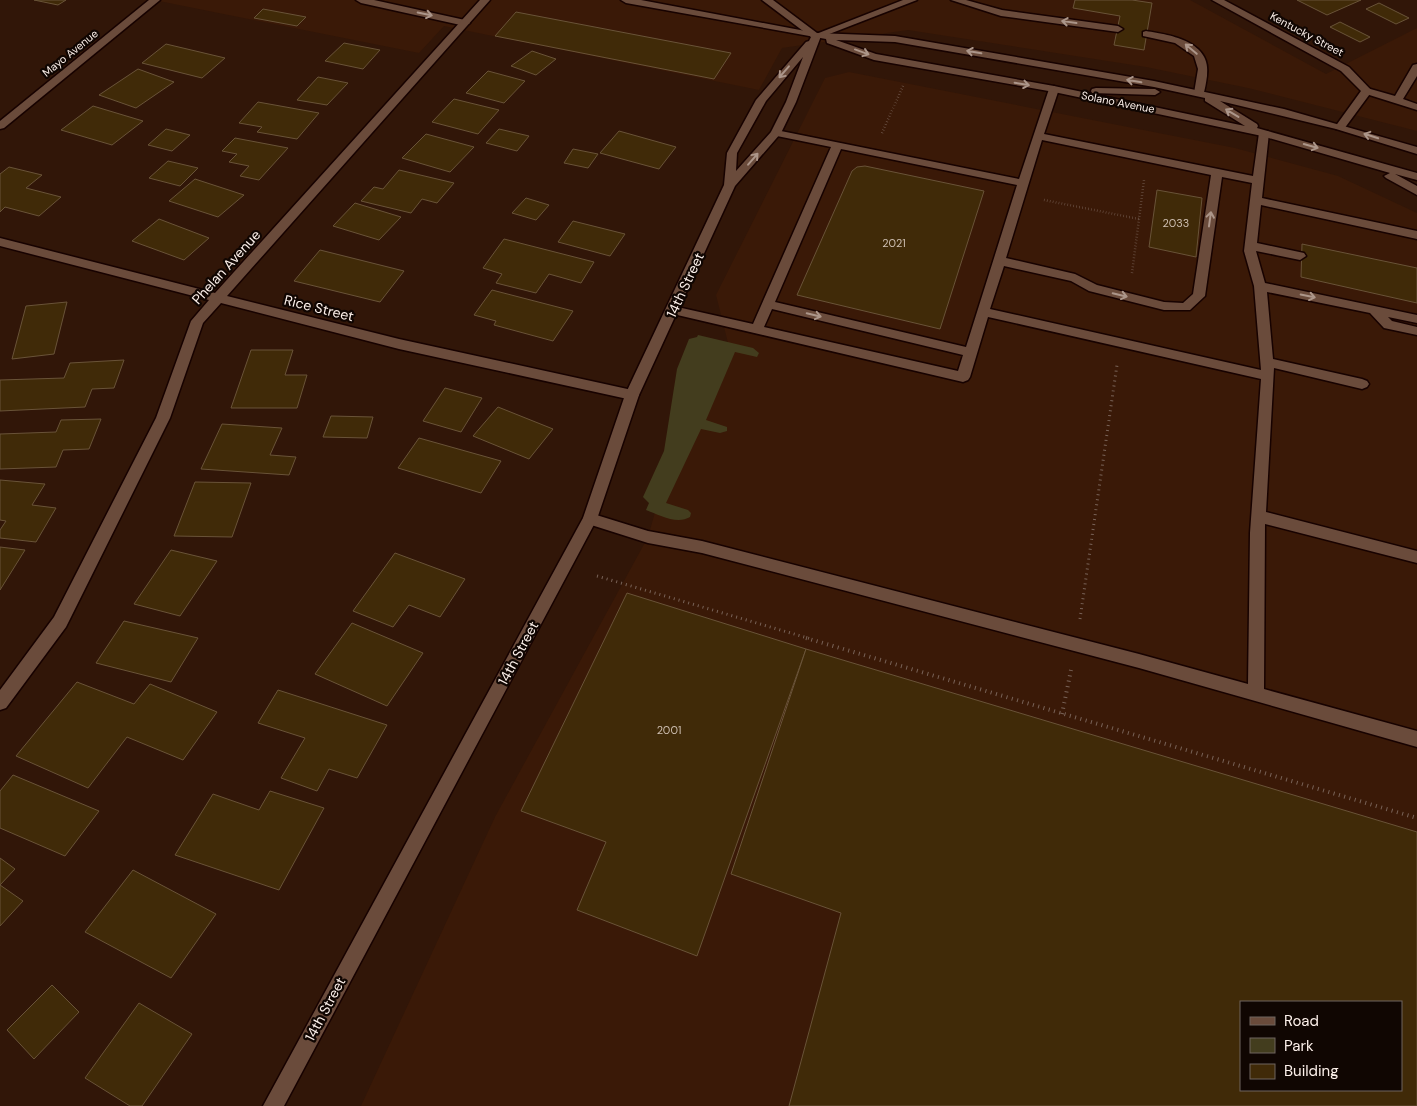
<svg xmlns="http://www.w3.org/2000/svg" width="1417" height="1106" font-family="'DM Sans',sans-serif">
  <rect width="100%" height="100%" fill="#311608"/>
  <g fill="#3a1907" fill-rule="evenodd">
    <path d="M154,0H1190L1326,74L1417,28V131L1248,88L1146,67L908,30L782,48L759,90L444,26L419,53Z"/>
    <path d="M849,72L1235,148L1338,176L1417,213V1106H361L495,817L648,537L656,509L730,351L716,295L825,78ZM1241,1002H1401V1090H1241Z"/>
  </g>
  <path fill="#433d1e" d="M698,335L753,348L759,353L757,357L735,352L706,420L727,427V431L720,433L701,429L666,503L688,510L691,513L690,517C677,525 659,515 646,510L649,503L643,497L664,451L677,369L689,339L697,337Z"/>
  <g fill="#402a08" stroke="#695338" fill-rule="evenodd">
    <path d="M34,0H66L58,5Z"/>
    <path d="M1075,0H1132L1152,3L1144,50L1114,45L1120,16L1073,8Z"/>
    <path d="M1297,0H1361L1327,15Z"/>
    <path d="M1379,3L1409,18L1396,24L1366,9Z"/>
    <path d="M263,9L306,17L297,26L254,18Z"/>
    <path d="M516,12L731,53L714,79L495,36Z"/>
    <path d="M1340,22L1370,37L1360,42L1330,27Z"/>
    <path d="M344,43L380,50L363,69L325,61Z"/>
    <path d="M166,44L225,58L202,78L142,63Z"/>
    <path d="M532,51L556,59L536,75L511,66Z"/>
    <path d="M138,69L174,82L136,108L99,95Z"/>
    <path d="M488,71L525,81L504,103L466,93Z"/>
    <path d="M318,77L348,83L327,105L297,100Z"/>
    <path d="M454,99L499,110L478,134L432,122Z"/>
    <path d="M258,102L319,113L297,139L257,132L262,127L239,123Z"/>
    <path d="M93,106L143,121L112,145L61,130Z"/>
    <path d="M166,129L190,135L172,151L148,145Z"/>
    <path d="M499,129L529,136L517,151L486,143Z"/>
    <path d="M619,131L676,147L659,169L600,153Z"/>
    <path d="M426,134L474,147L450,172L402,158Z"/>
    <path d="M235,138L288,148L259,180L240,176L249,166L229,162L237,154L222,151Z"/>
    <path d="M573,149L598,154L588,168L564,163Z"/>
    <path d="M168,161L198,168L180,186L149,178Z"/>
    <path d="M865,166L984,191L940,329L797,295L852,171L857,167Z"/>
    <path d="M9,167L42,175L26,188L61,197L39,216L5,207L0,212V174Z"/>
    <path d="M399,170L454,183L437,203L422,199L411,213L361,201L374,187L383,189Z"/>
    <path d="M195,179L244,195L218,217L169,201Z"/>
    <path d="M1157,190L1202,198L1196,257L1149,247Z"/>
    <path d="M526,198L549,205L536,220L512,213Z"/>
    <path d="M355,203L401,217L379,240L333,226Z"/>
    <path d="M159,219L209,238L184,260L132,241Z"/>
    <path d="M573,221L625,234L610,256L558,242Z"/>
    <path d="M504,239L594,262L581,283L549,274L536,293L496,283L502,274L483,268Z"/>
    <path d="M1302,244L1417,268V303L1301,277Z"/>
    <path d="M320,250L404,271L380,302L294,281Z"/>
    <path d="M492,290L573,311L553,341L494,325L496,321L474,315Z"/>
    <path d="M67,302L54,354L12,359L26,306Z"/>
    <path d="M251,350H293L285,375H307L297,408H231Z"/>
    <path d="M124,360L114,388L92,389L85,407L0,411V380L64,378L70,363Z"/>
    <path d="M445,388L482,398L461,432L423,421Z"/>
    <path d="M498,407L553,429L529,459L473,436Z"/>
    <path d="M331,416L373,417L367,438L323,437Z"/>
    <path d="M101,419L89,449L63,450L56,467L0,469V434L56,432L61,420Z"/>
    <path d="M222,424L282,428L270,455L296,457L289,475L201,469Z"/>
    <path d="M419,438L501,461L481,493L398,468Z"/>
    <path d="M0,480L45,484L32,505L56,508L36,542L0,538V530L6,521L0,520Z"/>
    <path d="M195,482L251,483L232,537L174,536Z"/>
    <path d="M0,547L25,550L0,590Z"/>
    <path d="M171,550L217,561L180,616L134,604Z"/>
    <path d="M395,553L465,579L440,617L409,605L393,627L353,611Z"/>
    <path d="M627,593L806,649L697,956L577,910L606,842L521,811Z"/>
    <path d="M124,621L198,638L171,682L96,663Z"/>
    <path d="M352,623L423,653L387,706L315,674Z"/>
    <path d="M806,649L1417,832V1106H789L841,913L731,874ZM1241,1002H1401V1090H1241Z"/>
    <path d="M77,682L134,704L150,684L217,712L183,760L127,737L88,788L16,756Z"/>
    <path d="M278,690L387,725L357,778L329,769L317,791L281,778L305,738L258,723Z"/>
    <path d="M13,775L99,811L65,856L0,828V791Z"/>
    <path d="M270,791L324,808L279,890L175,855L213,794L259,810Z"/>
    <path d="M0,858L15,869L0,885L23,901L0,926Z"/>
    <path d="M133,870L216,914L171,978L85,932Z"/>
    <path d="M52,985L79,1012L34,1059L7,1030Z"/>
    <path d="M139,1003L192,1034L142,1106H130L85,1078Z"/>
  </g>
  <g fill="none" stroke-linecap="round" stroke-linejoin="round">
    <g stroke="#170200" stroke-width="3">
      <g id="service">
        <path d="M356,0H374L465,20L470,23L465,26L361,3Z"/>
        <path d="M951,0H966L1002,10L1118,26L1123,29L1118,32L1001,16Z"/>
        <path d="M1146,31C1172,35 1212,42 1207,76C1206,83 1205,90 1203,95H1195L1194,93L1198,69L1194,56L1175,43L1143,36V32Z"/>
        <path d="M1417,64V76L1403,99L1417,104V110L1363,93L1362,91L1367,88L1395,96L1413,65Z"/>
        <path d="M1054,86L1059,89L1044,134L1253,176L1259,133L1260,131H1268L1269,133L1262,198L1417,231V239L1261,205L1257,243L1304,253L1306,256L1300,260L1256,251L1265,283L1417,315V323L1388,317L1392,321L1417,327V335L1384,328L1370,313L1267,292L1273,359L1362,379L1367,381L1369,384L1367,387L1362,389L1274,368L1266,512L1417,551V563L1265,524L1264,689L1417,731V747L1139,668L702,553L648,543L585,523L583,519L585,515L590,513L648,531L702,541L1139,654L1248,684L1250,533L1261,379L988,317L970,377L968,380L963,382L673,314L667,310L673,306L753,324L831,147L772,135L771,133L772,131L776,130L1019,179L1049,89ZM1042,140L1211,175L1193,294L1183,303L1164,302L1097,285L1075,274L1006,258ZM841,149L1017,185L966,347L775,302ZM1222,177L1252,183L1244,251L1254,286L1261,370L990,309L1004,266L1071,281L1089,291L1164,310H1190L1205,296ZM772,309L963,355L958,371L764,327Z"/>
      </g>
    </g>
    <g stroke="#170200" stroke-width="3">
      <g id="minor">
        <path d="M149,0H160L4,128L0,129V121Z"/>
        <path d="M480,0H490L227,296L399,339L632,390L637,392L639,395L637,398L632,400L399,349L221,303L203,323L170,418L66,627L6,708L0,710V690L54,617L156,418L191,321L209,300L0,246V238L215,293Z"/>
        <path d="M903,0H917L819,38H813L811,36Z"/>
        <path d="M1212,0H1224L1349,67L1372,91L1344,129H1336L1335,127L1361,91L1341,71Z"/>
      </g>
    </g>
    <g stroke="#170200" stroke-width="3">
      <path id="tertiary" d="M762,0H773L821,36L796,102L781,133L735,186L639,395L597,519L284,1106H263L583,518L625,395L724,185L727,153L756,100L806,42L809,41L811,37ZM803,57L786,102L771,132L736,171L737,153L766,101Z"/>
    </g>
    <g stroke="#170200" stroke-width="3">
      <g id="secondary">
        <path d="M621,0H641L816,33L895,36L1154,81L1284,109L1417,147V154L1336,129L1220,101L1257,124L1258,126L1257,128L1417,173V180L1395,174L1417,186V195L1386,178L1384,176L1390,173L1262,136L1054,92L874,60L827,43L826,39L626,3ZM836,40L895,42L1154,87L1205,98V101L1245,126L1054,86L876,54Z"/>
        <path d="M1096,88L1155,89L1160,92L1155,95L1092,93L1091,91L1092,89Z"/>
      </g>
    </g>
    <g stroke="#796358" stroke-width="2.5" stroke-dasharray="0.5 2.5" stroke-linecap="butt">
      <path d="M882,133L903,86"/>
      <path d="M1044,200L1139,219"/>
      <path d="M1132,273L1144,180"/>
    </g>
    <g stroke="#796358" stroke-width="3" stroke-dasharray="1 4" stroke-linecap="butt">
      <path d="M597,576L811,639"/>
      <path d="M1080,619L1117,365"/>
    </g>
    <g stroke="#796358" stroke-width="4" stroke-dasharray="1 4.5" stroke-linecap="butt">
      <path d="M806,638L1417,818"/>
      <path d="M1062,714L1071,670"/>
    </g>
    <use href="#service" fill="#6a4b3b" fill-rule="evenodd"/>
    <use href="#minor" fill="#6a4b3b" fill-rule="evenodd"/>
    <use href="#tertiary" fill="#6a4b3b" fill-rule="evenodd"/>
    <use href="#secondary" fill="#6a4b3b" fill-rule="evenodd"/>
  </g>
  <defs><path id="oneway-shaft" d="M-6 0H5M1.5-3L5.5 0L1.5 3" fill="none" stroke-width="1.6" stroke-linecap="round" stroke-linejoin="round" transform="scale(1.25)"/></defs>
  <g stroke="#ac968a">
    <use href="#oneway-shaft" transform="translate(425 14) rotate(12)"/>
    <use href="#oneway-shaft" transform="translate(1069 22) rotate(-172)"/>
    <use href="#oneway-shaft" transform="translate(1191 49) rotate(-140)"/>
    <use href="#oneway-shaft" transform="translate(862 52) rotate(20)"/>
    <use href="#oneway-shaft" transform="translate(974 52) rotate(-170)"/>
    <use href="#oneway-shaft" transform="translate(784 72) rotate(131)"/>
    <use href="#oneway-shaft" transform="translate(1134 81) rotate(-170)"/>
    <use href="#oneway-shaft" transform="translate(1022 84) rotate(10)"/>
    <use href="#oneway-shaft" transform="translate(1232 113) rotate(-149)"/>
    <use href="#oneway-shaft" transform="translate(1371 136) rotate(-162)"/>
    <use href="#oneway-shaft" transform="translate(1311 146) rotate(16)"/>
    <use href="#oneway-shaft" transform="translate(753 159) rotate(-49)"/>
    <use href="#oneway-shaft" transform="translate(1210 219) rotate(-82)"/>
    <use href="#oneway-shaft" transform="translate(1120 295) rotate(13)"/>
    <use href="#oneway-shaft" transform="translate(1308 296) rotate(12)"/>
    <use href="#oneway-shaft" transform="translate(814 315) rotate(14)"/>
  </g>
  <g text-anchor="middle" stroke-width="4.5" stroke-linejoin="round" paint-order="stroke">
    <g font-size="11" fill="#fdf1eb" stroke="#100602">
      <text transform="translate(1307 34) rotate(28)" y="4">Kentucky Street</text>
      <text transform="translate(70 53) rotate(-39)" y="4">Mayo Avenue</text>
      <text transform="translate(1118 102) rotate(11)" y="4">Solano Avenue</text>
    </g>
    <g font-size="11" fill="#cebfb2">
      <text x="1176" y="227">2033</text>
      <text x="894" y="247">2021</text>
      <text x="669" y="734">2001</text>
    </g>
    <g font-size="14" fill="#fdf1eb" stroke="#100602">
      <text transform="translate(226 267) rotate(-48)" y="5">Phelan Avenue</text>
      <text transform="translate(685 285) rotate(-65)" y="5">14th Street</text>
      <text transform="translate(319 308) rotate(14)" y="5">Rice Street</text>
      <text transform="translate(518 653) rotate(-62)" y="5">14th Street</text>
      <text transform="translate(325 1009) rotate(-62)" y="5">14th Street</text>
    </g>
  </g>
  <rect x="1240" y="1001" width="162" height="90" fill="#100602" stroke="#6f645f"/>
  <rect x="1250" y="1017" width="25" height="8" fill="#6a4b3b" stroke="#6f645f"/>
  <text x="1284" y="1026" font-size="15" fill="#fdf1eb">Road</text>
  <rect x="1250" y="1038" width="25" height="15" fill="#433d1e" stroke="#6f645f"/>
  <text x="1284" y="1051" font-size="15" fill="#fdf1eb">Park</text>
  <rect x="1250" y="1064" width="25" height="15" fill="#402a08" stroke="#6f645f"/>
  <text x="1284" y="1076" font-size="15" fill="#fdf1eb">Building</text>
</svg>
